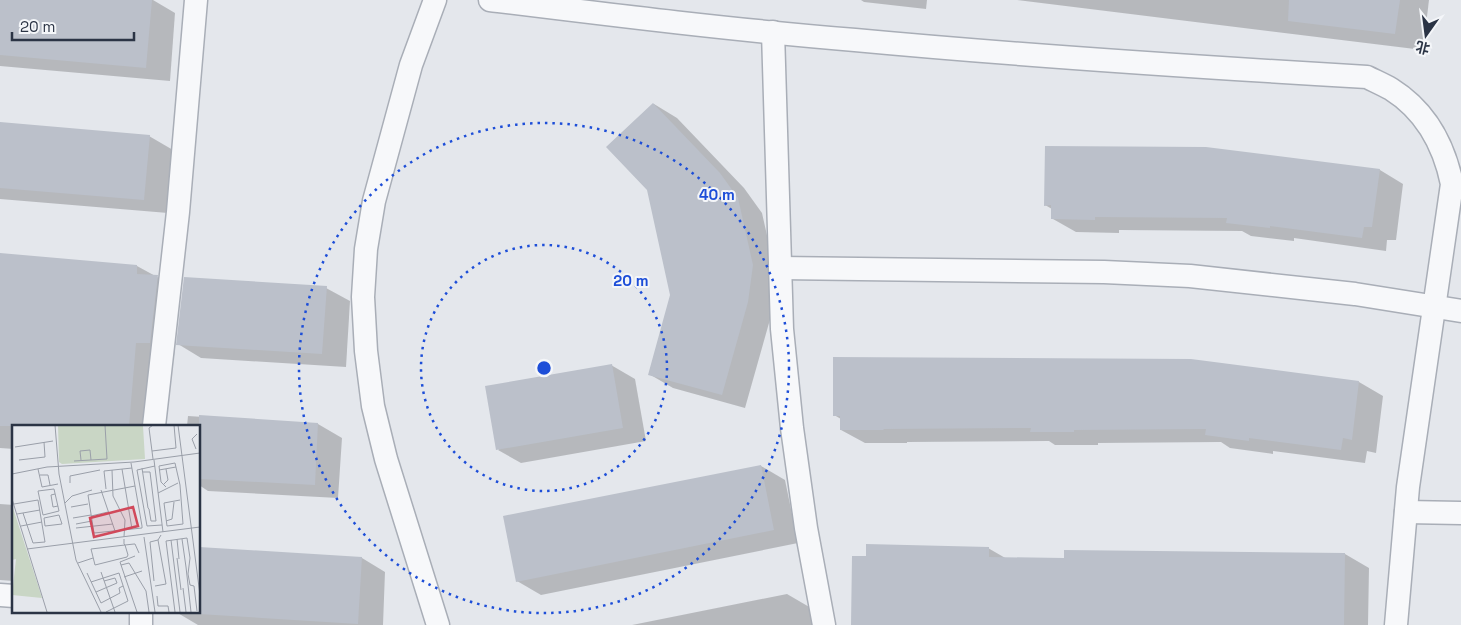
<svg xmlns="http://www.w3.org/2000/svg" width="1461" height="625" font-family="'Space Grotesk','Noto Sans SC',sans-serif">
  <rect width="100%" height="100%" fill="#e4e7ec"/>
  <g fill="#0003">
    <path d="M0,0H153L175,13L170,81L0,66Z"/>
    <path d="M861,0H927L926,9L864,2Z"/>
    <path d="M1017,0H1429L1423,50Z"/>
    <path d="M654,104L677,118L744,188L762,213L777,280L771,316L745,408L673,388L649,374L671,295Z"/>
    <path d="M0,123L149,136L173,150L168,213L0,199Z"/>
    <path d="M1380,170L1403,184L1396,240H1387L1386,251L1294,238V241L1251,236L1242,231L1119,230V233L1076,232L1053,219L1052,209L1045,205Z"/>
    <path d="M0,254L137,266L181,290L174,356L160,355L151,426H14V449L0,448Z"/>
    <path d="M326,288L350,301L346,367L201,358L178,344Z"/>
    <path d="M611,365L635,379L646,441L521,463L498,450Z"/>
    <path d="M1359,382L1383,396L1376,453L1367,451L1365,463L1273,451V454L1230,448L1221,442L1098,443V445H1055L1049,441L907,442V443H865L841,430V419L834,415Z"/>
    <path d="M188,416L318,424L342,438L338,498L208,491L199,485V426H187Z"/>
    <path d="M761,466L785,480L798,543L541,595L517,581Z"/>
    <path d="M0,504L14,505V581L0,580Z"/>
    <path d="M199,548L362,558L385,572L383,625H198L176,612L199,611Z"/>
    <path d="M988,548L1007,559H1065L1345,554L1369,568L1368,625H853Z"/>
    <path d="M787,594L811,608L815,625H632Z"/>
  </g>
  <g fill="#bbc0ca">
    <path d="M0,0H152L146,68L0,55Z"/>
    <path d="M1289,0H1400L1395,34L1288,21Z"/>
    <path d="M653,103L720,173L738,198L753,265L748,302L722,395L648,375L670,295L647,190L606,147Z"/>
    <path d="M0,122L150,135L144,200L0,188Z"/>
    <path d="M1045,146L1206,147L1380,169L1372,227H1364L1362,238L1270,226V228L1226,223L1227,218L1095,217V220L1051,219V205L1044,206Z"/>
    <path d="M0,253L137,265V274L158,275L150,343H136L129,426H0Z"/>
    <path d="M184,277L327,286L322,354L176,345Z"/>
    <path d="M833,357L1191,359L1359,381L1352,440L1343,438L1341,450L1249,438V441L1205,435L1206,429L1074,430V432H1030L1031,428L884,429L883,430H840V416H833Z"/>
    <path d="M612,364L623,428L496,450L485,386Z"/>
    <path d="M199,415L318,423L315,485L199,479Z"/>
    <path d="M761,465L774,530L516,582L503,516Z"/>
    <path d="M866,544L989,547V557L1064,558V550L1345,553L1344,625H851L852,556H866Z"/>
    <path d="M199,547L362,557L358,624L199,614Z"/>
  </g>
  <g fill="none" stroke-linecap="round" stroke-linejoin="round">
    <g stroke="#a9aeb7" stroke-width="25">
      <g id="service">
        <path d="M435,0L411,65L374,201L366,249L363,297L366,351L373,406L386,459L438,625"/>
        <path d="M490,0C612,15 733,30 855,40C1026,56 1196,67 1367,77C1375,81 1384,85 1391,89C1426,111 1444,145 1452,184L1408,487L1396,625"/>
        <path d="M773,32L782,329L792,428L806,528L824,625"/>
        <path d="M780,268L1104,272L1190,276L1355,294L1461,311"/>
        <path d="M154,426L178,212L196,0"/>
        <path d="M1406,512L1461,513"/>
        <path d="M0,595L14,596"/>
        <path d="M141,625V611"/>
      </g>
    </g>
    <use href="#service" stroke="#f7f8fa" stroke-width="22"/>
  </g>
  <g fill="none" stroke="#1d4ed8" stroke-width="2.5" stroke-dasharray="2.5 5">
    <circle cx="544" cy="368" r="123"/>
    <circle cx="544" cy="368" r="245"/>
  </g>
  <g transform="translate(12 425)">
    <rect width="188" height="188" fill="#e4e7ec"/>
    <path d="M46,0H136L131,1L133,34L50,39L47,37ZM0,80L25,157L30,173L0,170L4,134L0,135Z" fill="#c9d6c5"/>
    <path fill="none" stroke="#9a9fa9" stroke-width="1" d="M43,0L47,49L64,135L89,187M166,0L188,170M3,22L41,16M184,24L180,14L185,9M140,26L164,23L162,0M141,34L137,3L141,0M7,35L33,32L32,17M69,35L68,26L78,25L79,35M142,35L151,107M62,36L95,34L93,0M119,38L130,101V103L82,108L76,70L123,61M143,41L125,45L135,101L150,100M130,43L136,83L137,84L139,96H144L138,47H131M26,44L30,62L46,59M110,44L120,104M100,45L101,71L113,95L112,112M147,45L164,42M0,49L35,42L122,37L188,28M28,50H36L38,60M58,58V51L88,45M151,60L156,55L154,44M154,62L149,57L147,41L163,38L168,60L171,99L155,101L152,78L168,75M42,64L47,86L31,90L26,66ZM94,64L92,46L120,43M89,65L103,106M146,68L166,58M43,69L39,70L41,82L46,81M0,74L35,187M53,78L60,71L80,65M2,79L26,75L33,117L21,118L11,88M59,82L76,79M5,89L28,85M47,90L50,99L33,101L32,93ZM79,91L96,87M61,93L79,90M154,96L160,94L162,77M64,99L80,96M9,101L30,97M64,103L101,99M132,112L143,187M112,114V119L113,120L116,130L115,132L83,140L79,124L113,120L122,119H123L127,128M165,114L167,134M170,114L174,142M159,115L168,187M15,124L188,102M123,131L108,137L125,187M165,133L169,165M66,138L81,133M109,140L117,138L134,166L137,187M174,142L179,187M89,147L103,187M75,148L89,178L108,168L107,163L111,161M112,152L130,146M142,156L138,117L146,115M79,157L107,148L116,176L94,187M143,161L154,159L146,115L149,110M171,163L174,187M84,167L105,158L103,153L92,156M145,171L146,181H156L157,187M163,187L154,116L175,113L178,133L176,149L178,160L182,161L185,186"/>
    <path fill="#d1495b" fill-opacity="0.15" stroke="#d1495b" stroke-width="2.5" d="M121,82L126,101L82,112L78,93Z"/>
    <rect width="188" height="188" fill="none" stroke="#2b3445" stroke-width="2.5"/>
  </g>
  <circle cx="544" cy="368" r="8" fill="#1d4ed8" stroke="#f4f6f9" stroke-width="2.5"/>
  <g font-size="15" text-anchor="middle" font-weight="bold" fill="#1d4ed8" stroke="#f4f6f9" stroke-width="4" stroke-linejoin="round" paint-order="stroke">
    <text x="717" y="200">40 m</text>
    <text x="631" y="286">20 m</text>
  </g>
  <g transform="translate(1426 35) rotate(194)" stroke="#f4f6f9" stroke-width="4" paint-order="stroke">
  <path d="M0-4L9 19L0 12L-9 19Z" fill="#2b3445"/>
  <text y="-8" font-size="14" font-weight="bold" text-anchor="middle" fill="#2b3445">北</text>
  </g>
  <path d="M12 32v8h122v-8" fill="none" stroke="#2b3445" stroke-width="2.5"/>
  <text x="20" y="32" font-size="15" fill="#2b3445" stroke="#f4f6f9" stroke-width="4" paint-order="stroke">20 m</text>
</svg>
